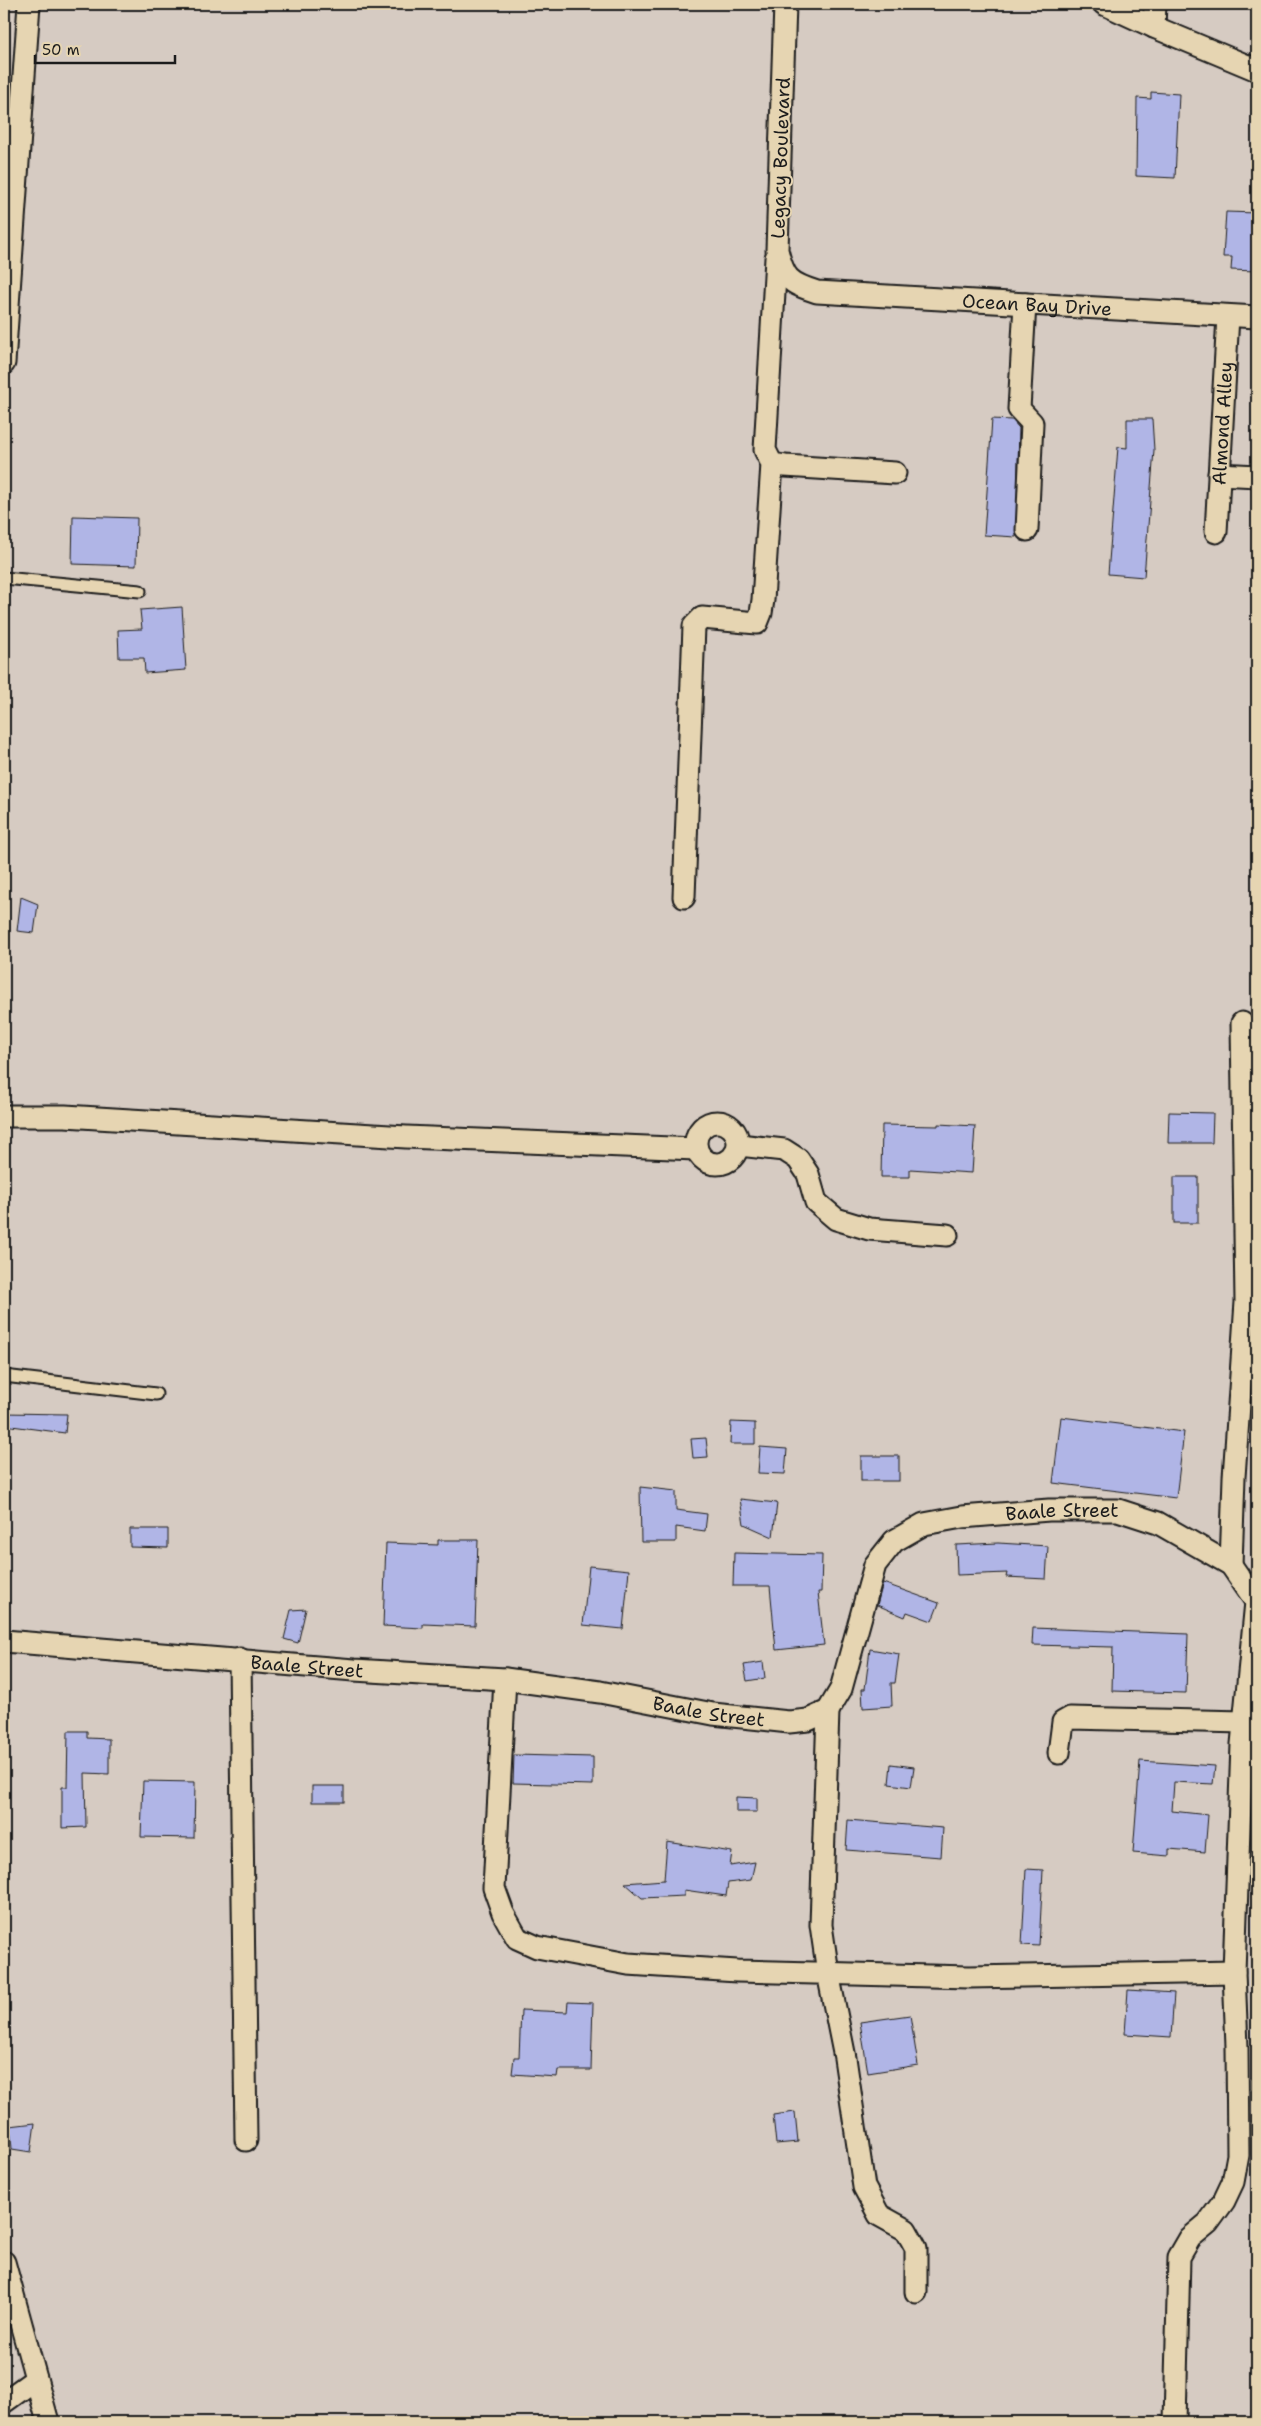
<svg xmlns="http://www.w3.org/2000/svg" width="1261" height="2426" font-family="'Shantell Sans',sans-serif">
  <rect width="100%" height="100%" fill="#d6cbc2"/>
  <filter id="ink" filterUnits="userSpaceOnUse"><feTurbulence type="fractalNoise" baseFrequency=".02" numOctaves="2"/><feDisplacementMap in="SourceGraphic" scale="10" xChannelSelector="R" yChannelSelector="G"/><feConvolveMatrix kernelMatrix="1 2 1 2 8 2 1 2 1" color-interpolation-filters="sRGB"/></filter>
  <g filter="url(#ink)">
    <g fill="#b0b5e6" stroke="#1c1c1c">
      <path d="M1151,92L1179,94L1175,178L1136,176L1137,98L1151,99Z"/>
      <path d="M1226,212L1257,213L1256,271L1231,270L1232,257H1223Z"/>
      <path d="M992,419L1012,420L1019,428L1016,537L984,535Z"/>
      <path d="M1127,419H1152L1154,450L1144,577L1108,574L1118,447L1127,448Z"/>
      <path d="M73,516L137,518L136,566L72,564Z"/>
      <path d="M182,607L186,670L145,673L144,658H119L118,630L142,629L140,610Z"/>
      <path d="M21,897L38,904L34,933L17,931Z"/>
      <path d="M1169,1112L1213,1113L1212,1143H1168Z"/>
      <path d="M938,1124L975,1126L972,1173L910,1169V1177H881L882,1125L938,1126Z"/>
      <rect x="1174" y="1177" width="24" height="46"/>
      <path d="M4,1413L67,1414L65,1433L4,1425Z"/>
      <path d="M1061,1417L1184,1432L1176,1498L1053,1483Z"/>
      <path d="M731,1422L755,1423V1444H730Z"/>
      <path d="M706,1438L708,1457L693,1458L691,1439Z"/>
      <path d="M760,1447L787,1449L785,1474L758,1473Z"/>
      <rect x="861" y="1456" width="38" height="25"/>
      <path d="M640,1487L676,1491V1510L707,1514L705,1531L676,1527V1542H641Z"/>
      <path d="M740,1499L777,1503L773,1537L744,1524Z"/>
      <path d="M130,1529H168V1548L130,1547Z"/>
      <path d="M438,1540H478L475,1626L423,1624V1628L383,1626L386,1543L438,1545Z"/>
      <path d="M998,1543L1048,1546L1046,1579L1006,1577L1007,1573L957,1575L956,1545Z"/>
      <path d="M734,1553L822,1555L821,1592H818L824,1645L776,1650L770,1586H733Z"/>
      <path d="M589,1566L629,1570L623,1629L583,1625Z"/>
      <path d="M883,1583L939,1603L932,1621L907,1612L905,1617L877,1605Z"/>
      <path d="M306,1609L298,1643L284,1639L291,1610Z"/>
      <path d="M1033,1628L1188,1634L1186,1693L1112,1691L1113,1647L1032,1645Z"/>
      <path d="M870,1649L899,1654L895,1683H891L892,1706L863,1708L862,1689H865Z"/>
      <path d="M763,1662L765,1678L747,1681L744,1665Z"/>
      <path d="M68,1731H87V1738L109,1739V1774L85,1773L86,1827L62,1828V1787H67Z"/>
      <path d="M514,1755L593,1757V1785L513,1783Z"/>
      <path d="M1140,1761L1215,1766L1213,1784L1174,1782L1172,1811L1208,1815L1205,1852L1169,1849V1856L1133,1853Z"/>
      <path d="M891,1764L914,1767L911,1787L889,1784Z"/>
      <path d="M143,1781L195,1782L194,1838L141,1837Z"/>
      <rect x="312" y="1786" width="32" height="16"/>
      <path d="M736,1797L757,1798V1812H736Z"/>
      <path d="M848,1820L943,1828L941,1857L846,1850Z"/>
      <path d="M667,1842L732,1852L730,1866L755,1862L751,1880L728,1883L726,1896L684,1890V1896L642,1898L625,1883L664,1880Z"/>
      <path d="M1026,1869L1043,1870L1039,1946L1022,1945Z"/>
      <path d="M1128,1990L1174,1993L1171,2037L1125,2034Z"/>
      <path d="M568,2002L593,2003L591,2070H558L557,2077L512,2074L514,2057H519L521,2010L567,2012Z"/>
      <path d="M910,2015L918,2065L868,2073L860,2022Z"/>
      <path d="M795,2112L798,2142L776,2144L773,2115Z"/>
      <path d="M35,2123L31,2152L12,2149L10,2126Z"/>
    </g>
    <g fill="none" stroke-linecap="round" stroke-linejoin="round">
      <g stroke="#1c1c1c" stroke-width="15">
        <g id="service">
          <path d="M4,578L140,591"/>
          <path d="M4,1376L156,1394"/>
        </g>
      </g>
      <g stroke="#1c1c1c" stroke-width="25">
        <g id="minor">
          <path id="s1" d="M785,4L777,250C784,278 788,283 817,292L1257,317"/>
          <path d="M1104,4L1154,27L1257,70"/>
          <path d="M1154,27L1155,4"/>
          <path d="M776,258L765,450L772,464L785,466L895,473"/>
          <path d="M1025,304L1019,409L1032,423L1027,530"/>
          <path d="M4,363L29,4"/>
          <path d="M1219,474L1257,476"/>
          <path id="s2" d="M1216,532L1228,316"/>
          <path d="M684,897L694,626L702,618L757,623L761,613L763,600L772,464"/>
          <path d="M4,1116H65L406,1137L696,1149"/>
          <circle cx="717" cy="1143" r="21"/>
          <path d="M739,1145L784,1150L798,1159L808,1174L816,1202L836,1219L869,1229L947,1235"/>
          <path d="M1231,1565L1234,1477L1246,1302L1242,1023"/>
          <path id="s3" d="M4,1641L354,1670L505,1679L600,1692L713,1714L789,1722L808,1720L828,1711L841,1689L875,1565L894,1541L924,1524L962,1517L1049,1510H1118L1158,1523L1231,1565L1257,1603"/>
          <path d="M240,1659L246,2140"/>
          <path d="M505,1679L494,1888L503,1913L517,1938L537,1947L628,1964L737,1971L969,1977L1234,1972"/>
          <path d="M828,1711L821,1925L828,1973L845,2058L864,2187L879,2215L906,2230L916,2248V2292"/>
          <path d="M1059,1753L1063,1722L1070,1718L1244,1722"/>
          <path d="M4,2262L48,2422"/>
          <path d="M4,2402L36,2379"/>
          <path d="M1175,2422L1179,2257L1190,2238L1208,2223L1224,2201L1233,2182L1238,2155L1237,2047L1234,1972L1242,1744L1256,1602"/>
        </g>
      </g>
      <use href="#service" stroke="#e6d5b2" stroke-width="11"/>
      <use href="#minor" stroke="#e6d5b2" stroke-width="21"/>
    </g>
  </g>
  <g text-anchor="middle" stroke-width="4" stroke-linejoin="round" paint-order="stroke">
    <g font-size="19" fill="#1c1c1c" stroke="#e6d5b2">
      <text transform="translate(780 158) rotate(-88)" y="7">Legacy Boulevard</text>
      <text dy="7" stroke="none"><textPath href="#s1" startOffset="529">Ocean Bay Drive</textPath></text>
      <text dy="7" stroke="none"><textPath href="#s2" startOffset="109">Almond Alley</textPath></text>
      <text dy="7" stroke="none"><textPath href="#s3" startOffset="1189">Baale Street</textPath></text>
      <text dy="7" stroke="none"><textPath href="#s3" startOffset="304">Baale Street</textPath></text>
      <text dy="7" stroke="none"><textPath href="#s3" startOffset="709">Baale Street</textPath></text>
    </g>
  </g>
  <rect width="1261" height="2426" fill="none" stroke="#e6d5b2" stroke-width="20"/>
  <rect x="10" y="10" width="1241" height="2406" fill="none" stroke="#1c1c1c" stroke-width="2" filter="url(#ink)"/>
  <path d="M35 55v8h140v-8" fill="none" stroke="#1c1c1c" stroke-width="2.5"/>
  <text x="42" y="55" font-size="15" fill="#1c1c1c" stroke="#e6d5b2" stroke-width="4" paint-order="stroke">50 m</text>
</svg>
